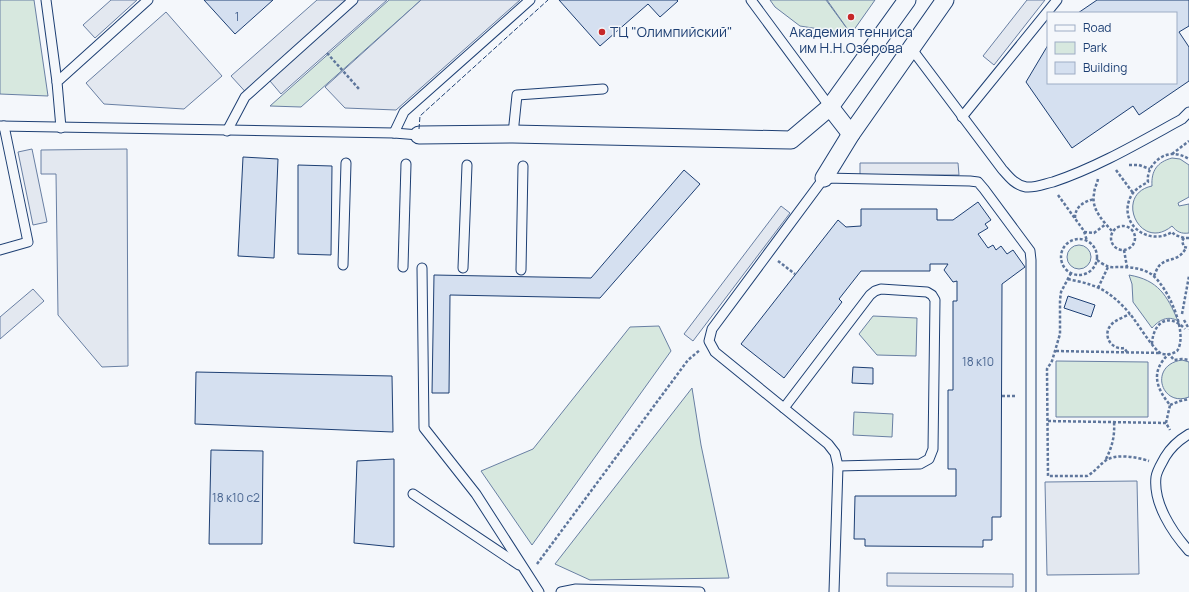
<svg xmlns="http://www.w3.org/2000/svg" width="1189" height="592" font-family="Manrope,sans-serif">
  <rect width="100%" height="100%" fill="#f4f7fb"/>
  <g fill="#d7e8df" stroke="#687fa3">
    <path d="M0,0H34L48,96L0,94Z"/>
    <path d="M389,0H421L301,107L270,106Z"/>
    <path d="M770,0H826L851,34L800,26L775,7Z"/>
    <path d="M827,0H875L851,34Z"/>
    <path d="M1172,158L1180,159L1189,165V197L1178,203L1179,206L1189,204V233C1181,234 1177,232 1172,226C1140,253 1113,194 1152,186C1151,171 1157,162 1172,158Z"/>
    <circle cx="1079" cy="257" r="12"/>
    <path d="M1129,275C1158,280 1167,295 1178,321C1168,315 1159,320 1152,328L1133,302L1132,284Z"/>
    <path d="M873,316L917,318L916,356L877,355L859,334Z"/>
    <path d="M659,326L671,351L532,545L481,471L533,449L630,327Z"/>
    <path d="M1182,360L1189,362V397C1161,408 1148,365 1182,360Z"/>
    <path d="M1056,361L1148,362V417H1056Z"/>
    <path d="M692,388L701,445L729,578L590,580L555,564Z"/>
    <path d="M854,412L893,414L892,437L853,435Z"/>
  </g>
  <g fill="#e3e8f0" stroke="#687fa3">
    <path d="M111,0H137L95,38L83,25Z"/>
    <path d="M317,0H387L281,94L270,81L251,98L231,76Z"/>
    <path d="M421,0H520L396,110L345,108L325,87Z"/>
    <path d="M1027,0H1045L994,65L983,56Z"/>
    <path d="M166,12L222,76L184,109L104,104L86,83Z"/>
    <path d="M32,149L47,222L33,225L18,152Z"/>
    <path d="M127,149L128,366L102,367L58,315L56,174H41V150Z"/>
    <path d="M860,163H958L959,175H860Z"/>
    <path d="M781,206L790,213L693,341L684,334Z"/>
    <path d="M33,289L44,301L0,339V317Z"/>
    <path d="M1137,481L1139,574L1047,575L1045,482Z"/>
    <path d="M887,573L1013,574V587L887,586Z"/>
  </g>
  <g fill="#d5e0f0" stroke="#1d3f73">
    <path d="M204,0H273L235,34Z"/>
    <path d="M559,0H677L678,1L660,17L648,4L600,46Z"/>
    <path d="M1097,0H1189V26L1179,32L1189,47V81L1139,115L1133,106L1072,148L1026,82L1048,45V83H1176V13H1078Z"/>
    <path d="M243,157L278,159L274,258L238,256Z"/>
    <path d="M298,165L332,166L331,255L298,254Z"/>
    <path d="M684,170L700,184L600,298L450,295L449,393H432L434,275L591,278Z"/>
    <path d="M978,202L991,220L985,224L988,228L978,234L988,248L993,245L996,250L1001,246L1007,254L1013,250L1025,267L1002,284L1001,517H992V540H983V547L865,546V539H854L855,496H956V469H948V390H953V301H957V281L953,282L944,270L948,264H930V271H861L839,299L842,302L784,378L741,344L838,220L846,227L861,226V209H937V220H953Z"/>
    <path d="M1068,296L1095,305L1091,317L1064,308Z"/>
    <path d="M853,367L873,368V384L852,383Z"/>
    <path d="M196,372L392,376L393,432L195,424Z"/>
    <path d="M211,450L263,451L262,544H209Z"/>
    <path d="M394,459V547L354,543L357,461Z"/>
  </g>
  <g fill="none" stroke-linecap="round" stroke-linejoin="round">
    <g stroke="#1d3f73" stroke-width="11">
      <g id="lane">
        <path d="M46,0L57,82"/>
        <path d="M751,0L830,107"/>
        <path d="M911,48L1002,169C1009,177 1015,185 1026,187C1035,188 1044,184 1053,182C1098,167 1140,142 1182,119L1189,112"/>
        <path d="M962,117L1057,0"/>
        <path d="M0,126L394,133L419,135"/>
        <path d="M61,128L57,82L148,0"/>
        <path d="M227,131L245,97L353,0"/>
        <path d="M394,133L404,112L530,0"/>
        <path d="M513,134L517,95L603,89"/>
        <path d="M0,250L28,242L4,126"/>
        <path d="M343,265L346,163"/>
        <path d="M403,267L406,164"/>
        <path d="M422,268L424,428L476,494L539,592"/>
        <path d="M463,268L467,165"/>
        <path d="M521,270L523,166"/>
        <path d="M784,408L870,295L875,291L881,289L927,292L932,295L935,300L933,449L929,459L920,464L838,466"/>
        <path d="M1189,434C1179,440 1171,447 1165,457C1162,463 1157,470 1156,477C1153,503 1172,532 1189,551"/>
        <path d="M413,494L519,565"/>
        <path d="M561,592L576,589L700,592"/>
        <path d="M834,592L838,466L835,453L828,444L715,352L709,341L712,329L824,178L970,181L978,182L984,189L1030,251L1031,260V592"/>
      </g>
    </g>
    <g stroke="#1d3f73" stroke-width="19">
      <g id="street">
        <path d="M830,107L851,134"/>
        <path d="M419,135L513,134L791,140L830,107L907,0"/>
        <path d="M824,178L851,134L945,0"/>
      </g>
    </g>
    <g stroke="#5e769c" stroke-width="2.5" stroke-dasharray="3 2" stroke-linecap="butt">
      <path d="M327,53L359,89"/>
      <path d="M1172,154L1189,141"/>
      <path d="M1129,165H1139L1150,169"/>
      <path d="M1116,170L1133,193"/>
      <path d="M1098,179C1097,184 1094,189 1094,194C1091,209 1103,221 1112,231"/>
      <path d="M1058,195L1084,231L1087,241"/>
      <path d="M1075,218C1075,207 1083,202 1094,199"/>
      <circle cx="1123" cy="238" r="12"/>
      <path d="M1084,232L1094,233L1106,224"/>
      <path d="M1184,238L1175,235L1172,232C1148,247 1117,223 1131,196C1135,189 1141,186 1148,182C1146,168 1159,154 1173,154C1179,154 1184,156 1189,159"/>
      <path d="M1189,238H1184L1182,241L1184,247L1189,248"/>
      <circle cx="1079" cy="257" r="18"/>
      <path d="M1124,250L1127,267"/>
      <path d="M778,261L795,274"/>
      <path d="M1071,273L1061,292L1060,300V334L1052,361L1047,369L1048,476H1087C1095,472 1098,466 1105,461C1115,453 1137,457 1149,461"/>
      <path d="M1154,276C1156,272 1157,267 1161,264C1170,257 1178,262 1186,248"/>
      <path d="M1068,279C1075,281 1084,282 1091,285C1106,289 1120,302 1130,314C1137,322 1154,351 1162,354C1168,355 1173,354 1177,351C1189,334 1168,286 1151,274C1142,268 1130,267 1119,267C1115,267 1110,268 1107,266C1104,265 1100,262 1097,260"/>
      <path d="M1098,288L1108,267"/>
      <path d="M1182,314L1189,276"/>
      <path d="M1184,320L1189,329"/>
      <path d="M1152,344C1153,322 1169,312 1185,329"/>
      <path d="M1056,351L1161,353"/>
      <path d="M1127,352L1124,348C1111,350 1102,335 1111,325C1115,320 1124,317 1130,314"/>
      <path d="M1002,396H1017"/>
      <path d="M1170,405L1180,401L1189,399"/>
      <path d="M1048,421L1166,423L1170,430"/>
      <path d="M1166,423L1170,405C1156,388 1150,371 1169,354L1174,360L1182,359L1189,360"/>
      <path d="M1106,459C1112,447 1115,436 1114,422"/>
      <path d="M537,564L688,360L700,350"/>
    </g>
    <use href="#lane" stroke="#f4f7fb" stroke-width="9"/>
    <use href="#street" stroke="#f4f7fb" stroke-width="17"/>
    <path stroke="#1d3f73" stroke-width="1" stroke-dasharray="5 2" stroke-linecap="butt" d="M419,129L420,116L548,0"/>
  </g>
  <g fill="#c62828" stroke="#f4f7fb" stroke-width="1.5">
    <circle cx="851" cy="17" r="4"/>
    <circle cx="602" cy="32" r="4"/>
  </g>
  <g text-anchor="middle" stroke-width="3" stroke-linejoin="round" paint-order="stroke">
    <g font-size="12" fill="#4b6792">
      <text x="237" y="21">1</text>
      <text x="978" y="366">18 к10</text>
      <text x="236" y="502">18 к10 с2</text>
    </g>
    <g font-size="14" fill="#1d3f73" stroke="#f4f7fb" text-anchor="start">
      <text x="610" y="37">ТЦ "Олимпийский"</text>
      <text x="851" y="37" text-anchor="middle">Академия тенниса<tspan x="851" dy="16">им Н.Н.Озерова</tspan></text>
    </g>
  </g>
  <rect x="1047" y="12" width="130" height="72" fill="#f4f7fb" stroke="#9eadc5"/>
  <rect x="1055" y="25" width="20" height="6" fill="#f4f7fb" stroke="#9eadc5"/>
  <text x="1083" y="32" font-size="12" fill="#1d3f73">Road</text>
  <rect x="1055" y="42" width="20" height="12" fill="#d7e8df" stroke="#9eadc5"/>
  <text x="1083" y="52" font-size="12" fill="#1d3f73">Park</text>
  <rect x="1055" y="62" width="20" height="12" fill="#d5e0f0" stroke="#9eadc5"/>
  <text x="1083" y="72" font-size="12" fill="#1d3f73">Building</text>
</svg>
